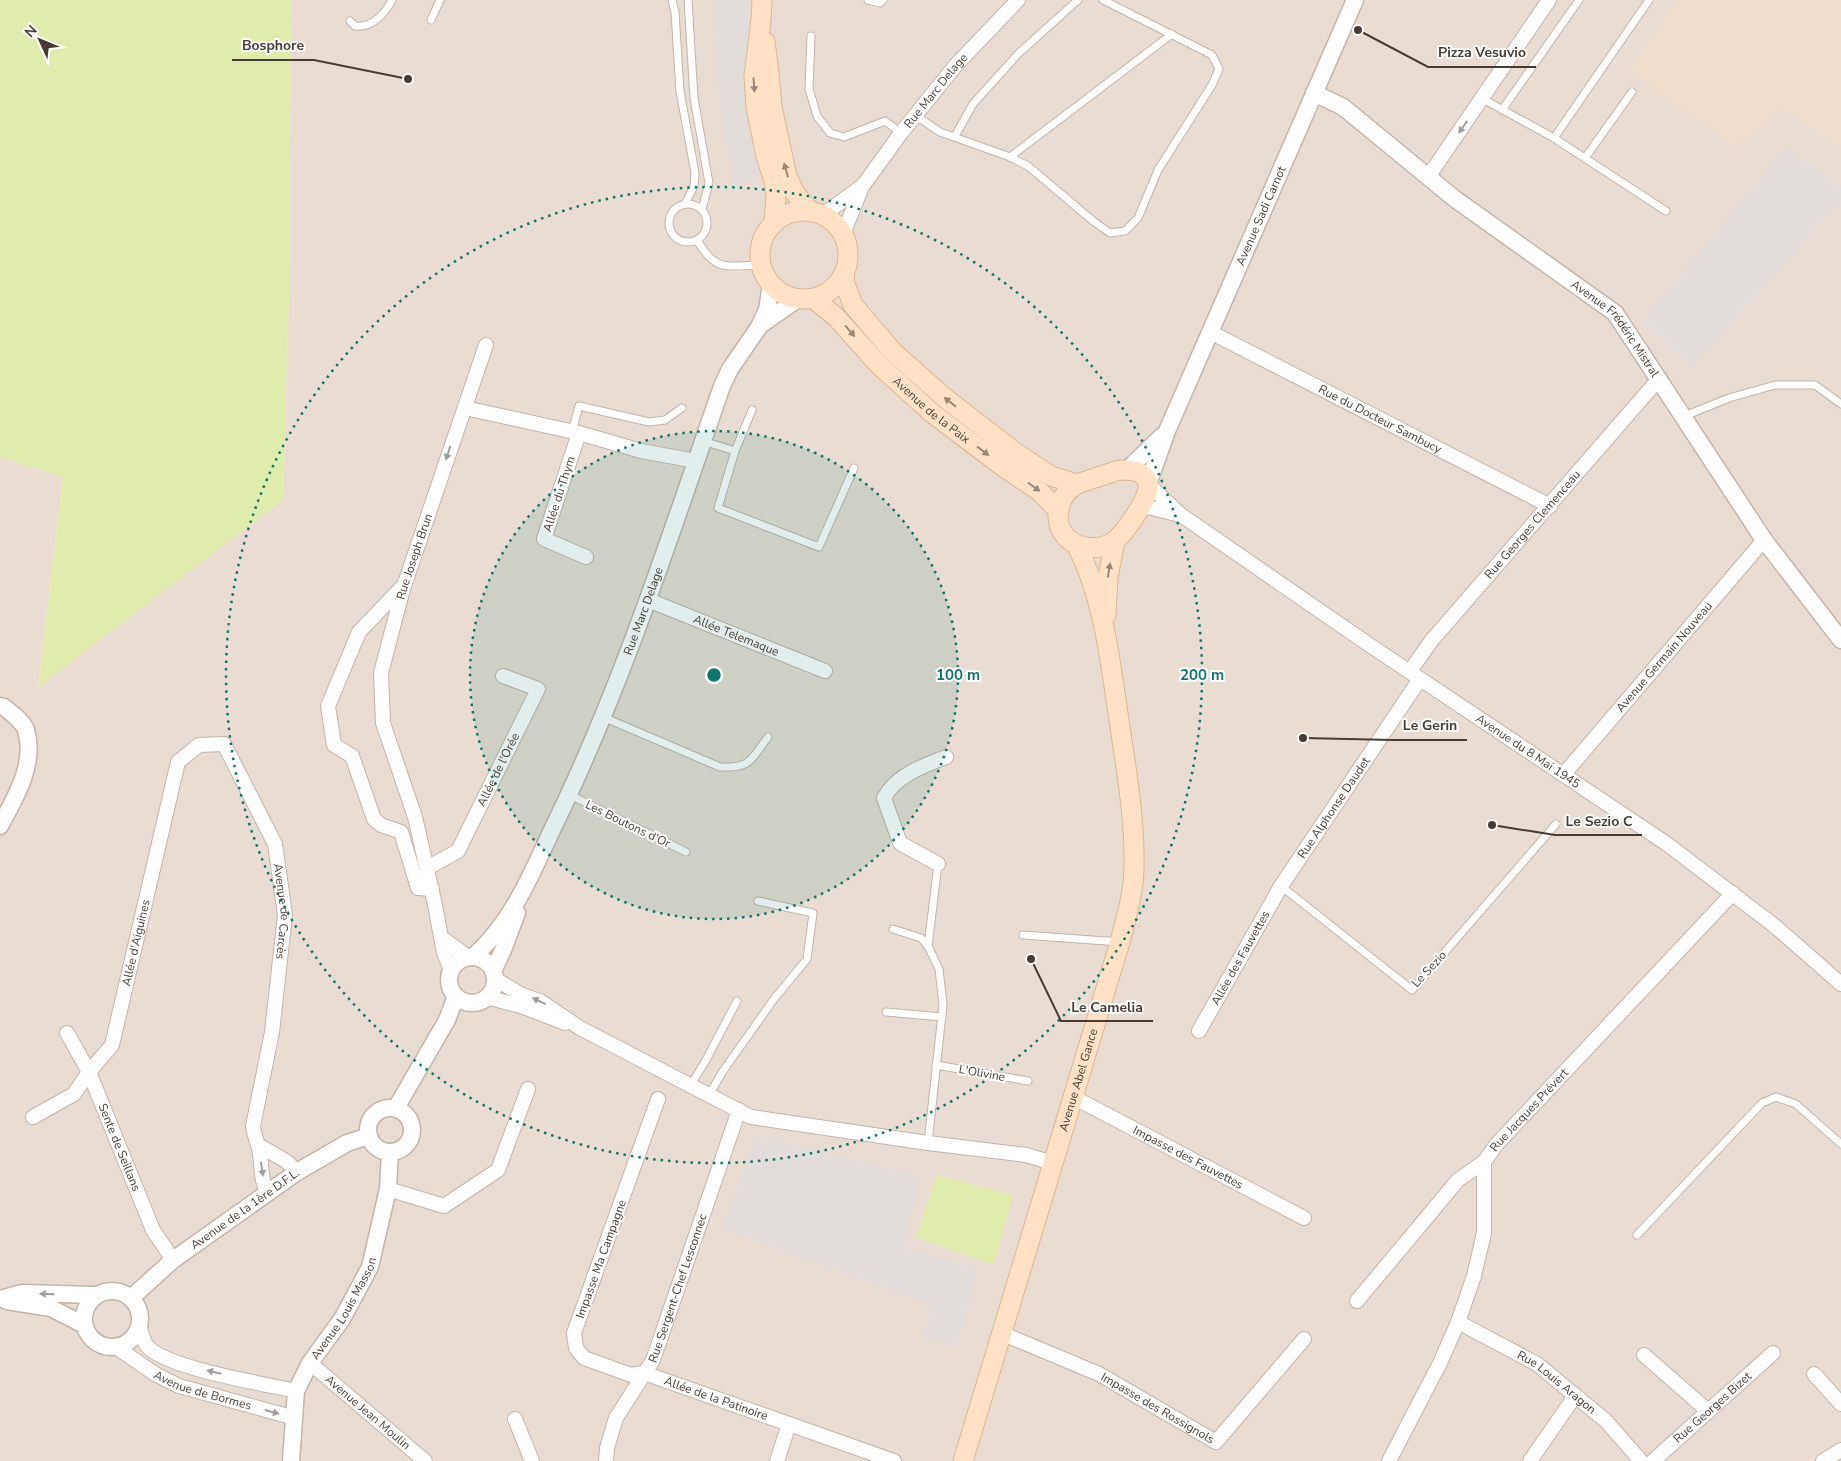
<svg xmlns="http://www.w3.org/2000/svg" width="1841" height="1461" font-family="'Nunito Sans',sans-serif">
  <rect width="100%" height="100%" fill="#f4ece6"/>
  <path fill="#e9ddd3" d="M291,0H1841V1461H0V457L63,477L38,686L283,500L289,295Z"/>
  <path fill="#efddce" d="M1676,0H1841V148L1783,108L1735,147L1630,71Z"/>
  <g fill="#dfecab">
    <path d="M0,0H291L289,295L283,500L38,687L63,477L0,457Z"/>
    <path d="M937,1175L1013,1195L994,1265L916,1237Z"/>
  </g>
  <g fill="#e2dddb">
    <path d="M714,0H749L747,96L763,174L734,189L722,122L713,40Z"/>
    <path d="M1786,147L1841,188V200L1691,368L1643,320Z"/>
    <path d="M756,1135L921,1177L903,1247L978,1269L957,1348L923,1335L932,1305L722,1229Z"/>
  </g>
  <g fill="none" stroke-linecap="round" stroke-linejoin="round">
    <g stroke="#c4b4aa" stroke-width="9">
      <g id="service">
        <path d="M672,0L675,12L680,91L695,173L694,186L685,204"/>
        <path d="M688,0L694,98L709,183L702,209"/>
        <path d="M868,0L880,3L883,0"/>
        <path d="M431,20L440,0"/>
        <path d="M350,21L355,26C372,28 385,14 392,0"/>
        <path d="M811,36L809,89L817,116L830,133L844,137L885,121L901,133"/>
        <path d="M1483,99L1554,138L1666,211"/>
        <path d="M1502,110L1579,0"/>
        <path d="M915,115L940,132L1010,157L1028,166L1093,221L1110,233L1125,231L1138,218L1158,170L1212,85L1219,69L1212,55L1103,0"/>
        <path d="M955,136L973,104L1018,54L1078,0"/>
        <path d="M1554,138L1649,0"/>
        <path d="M1010,157L1172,34"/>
        <path d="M1585,158L1632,92"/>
        <circle cx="688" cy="223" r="19"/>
        <path d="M697,240C717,274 727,265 761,265"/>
        <path d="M1682,417L1729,398L1775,385H1815L1841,404"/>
        <path d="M572,431L579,406L649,422L665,420L682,408"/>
        <path d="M703,441L735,451L752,410"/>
        <path d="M735,451L718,508L819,547L854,468"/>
        <path d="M603,717L720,767C751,768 750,761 768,737"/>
        <path d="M570,795L686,852"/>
        <path d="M1281,886L1412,990L1556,824"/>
        <path d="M893,929L921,938L928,946L939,969L943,1005L928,1143"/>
        <path d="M1023,935L1120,942"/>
        <path d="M928,946L938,864"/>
        <path d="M886,1012L942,1017"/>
        <path d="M936,1065L1028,1081"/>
        <path d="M690,1086L706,1060L737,1001"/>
        <path d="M709,1095L723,1071L774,999L807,959L813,913L758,901"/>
        <path d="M1637,1235L1762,1103L1776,1097L1796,1104L1841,1144"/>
      </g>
    </g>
    <g stroke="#c4b4aa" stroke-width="16">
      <g id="minor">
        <path d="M1428,177L1549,0"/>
        <path d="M823,215L861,187"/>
        <path id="s1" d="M843,234L862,187L901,133L956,65L1018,0"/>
        <path id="s2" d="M1210,332L1550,506"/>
        <path d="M465,408L579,433L641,451L696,461"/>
        <path d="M579,433L544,539L586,557"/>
        <path id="s3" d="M1148,484L1181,515L1368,644L1667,844L1776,927L1841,984"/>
        <path d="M1140,508L1148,507L1180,515"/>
        <path d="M403,586L359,632L328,706L334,745L352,756L374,819L381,825L401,832L418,888L432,889"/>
        <path id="s4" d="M648,600L825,671"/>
        <path id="s5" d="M1410,671L1432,640L1658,380"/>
        <path id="s6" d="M1564,774L1764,540"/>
        <path d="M938,864L900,843L884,798C896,775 923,766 946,757"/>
        <path id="s7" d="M427,868L458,851L538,689L503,676"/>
        <path d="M442,938L468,957"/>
        <path id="s8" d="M451,970L444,953L435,905L415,817L383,723L381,673L403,589L486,345"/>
        <path d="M495,979L522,995L540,1001L580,1028L751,1117L928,1143L1026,1155L1053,1163"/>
        <path d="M486,997L521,1006L565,1023"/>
        <path id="s9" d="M1199,1031L1281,886L1420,679"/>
        <path id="s10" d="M67,1033L89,1072L153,1230L173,1260"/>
        <path id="s11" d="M1073,1097L1304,1218"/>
        <path id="s12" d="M658,1099L574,1333L576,1348L584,1358L631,1375L644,1373L894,1461"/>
        <path id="s13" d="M33,1117L74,1094L89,1072L112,1045L178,762L199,745L224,744L275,844L285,915L272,1032L253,1126C254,1134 256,1139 258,1145C263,1161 259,1179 268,1193"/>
        <path d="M258,1145L286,1161L297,1172"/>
        <path d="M388,1189L444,1206L498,1170L528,1089"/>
        <path d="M1357,1301L1458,1180L1484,1162"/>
        <path id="s14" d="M1458,1322L1537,1364L1606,1421L1641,1461"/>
        <path d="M139,1326C142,1332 143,1342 148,1347C167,1368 265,1384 296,1391"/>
        <path id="s15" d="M1001,1333L1099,1374L1216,1442L1304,1339"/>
        <path id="s16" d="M116,1347L155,1374L179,1386L295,1418"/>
        <path d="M1644,1355L1708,1411"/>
        <path id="s17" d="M310,1363L425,1461"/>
        <path d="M1814,1374L1841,1404"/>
        <path d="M515,1419L532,1461"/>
        <path id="s18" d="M606,1461L607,1448L616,1418L653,1360L739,1110"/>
        <path d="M777,1461L789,1424"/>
        <path id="s19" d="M1389,1461L1440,1363L1458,1322L1474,1276L1484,1233V1162L1496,1145L1733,893"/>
        <path d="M1530,1461L1575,1396"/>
        <path id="s20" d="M1653,1461L1773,1353"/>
        <path d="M1823,1461L1841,1450"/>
      </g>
    </g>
    <g stroke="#c4b4aa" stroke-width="19">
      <g id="tertiary">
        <path id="s21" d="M1314,93L1343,107L1455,199L1615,313L1764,540L1841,640"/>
        <path d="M762,324L798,299"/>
        <path d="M1127,470L1162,436"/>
        <path id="s22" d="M1148,484L1167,431L1355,0"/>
        <path d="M0,706L4,707C11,713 23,721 26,730C36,763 16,797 0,826"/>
        <path id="s23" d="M473,957C512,922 530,877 552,830C622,687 670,536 722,386L730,369L759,327L767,310L771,284"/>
        <circle cx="472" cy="980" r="23"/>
        <path d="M493,971L503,950L517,913"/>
        <circle cx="390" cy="1130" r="22"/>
        <path d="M396,1108L447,1020L456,996"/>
        <circle cx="112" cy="1319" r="28"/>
        <path id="s24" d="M131,1298L173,1260L297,1172L347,1143L369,1136"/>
        <path d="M0,1299L22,1293L95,1295"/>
        <path d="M7,1301L51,1308L84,1325"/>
        <path id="s25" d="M291,1461L296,1391L310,1363L342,1319L370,1267L388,1189L390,1152"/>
      </g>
    </g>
    <g stroke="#dbb694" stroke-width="21">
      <g id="secondary">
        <path d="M762,0L761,20L754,76L756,107L766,156L774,181L776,195L774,223"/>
        <path d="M765,42L769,73L772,107L787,176L795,193L810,211"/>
        <circle cx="804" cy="255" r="44"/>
        <path d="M844,276L845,284L853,305L893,352L945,398L1016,453L1051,476L1077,484"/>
        <path id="s26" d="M814,299L836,317L879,365L932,413L1005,468L1039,491L1059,511"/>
        <path d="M1119,470C1131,470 1145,470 1148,484C1151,496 1123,536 1113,542C1099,551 1077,549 1066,537C1051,520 1059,494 1077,484Z"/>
        <path d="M1106,615L1108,577L1115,541"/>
        <path id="s27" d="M963,1461L1120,942C1126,918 1134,892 1134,867C1135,818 1126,769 1119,720C1110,661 1104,598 1076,544"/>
      </g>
    </g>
    <use href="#service" stroke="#fff" stroke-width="7"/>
    <use href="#minor" stroke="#fff" stroke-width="14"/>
    <use href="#tertiary" stroke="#fff" stroke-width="16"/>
    <use href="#secondary" stroke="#ffe2c5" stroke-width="19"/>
  </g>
  <defs><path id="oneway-solid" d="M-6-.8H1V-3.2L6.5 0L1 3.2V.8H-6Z" transform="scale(1.25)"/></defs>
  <g fill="#9a8675">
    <use href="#oneway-solid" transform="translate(754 85) rotate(86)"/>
    <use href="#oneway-solid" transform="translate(786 170) rotate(-105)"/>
    <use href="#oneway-solid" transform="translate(850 331) rotate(49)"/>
    <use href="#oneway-solid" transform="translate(950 402) rotate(-142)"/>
    <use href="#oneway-solid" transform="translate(983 451) rotate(37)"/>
    <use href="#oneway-solid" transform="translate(1034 487) rotate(36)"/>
    <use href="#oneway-solid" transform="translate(1109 570) rotate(-81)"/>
  </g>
  <g fill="#a49d9a">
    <use href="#oneway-solid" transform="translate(1463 127) rotate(125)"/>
    <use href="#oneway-solid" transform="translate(448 453) rotate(108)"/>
    <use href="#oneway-solid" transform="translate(539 1001) rotate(-155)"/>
    <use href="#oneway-solid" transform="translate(262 1169) rotate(82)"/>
    <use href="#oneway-solid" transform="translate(47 1294) rotate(-178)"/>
    <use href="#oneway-solid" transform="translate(214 1372) rotate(-167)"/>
    <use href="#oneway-solid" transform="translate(272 1412) rotate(15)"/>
  </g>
  <circle cx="714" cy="675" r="244" fill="#0f766e" fill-opacity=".12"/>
  <g fill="none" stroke="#0f766e" stroke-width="2.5" stroke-dasharray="2.5 5">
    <circle cx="714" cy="675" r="244"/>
    <circle cx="714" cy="675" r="488"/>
  </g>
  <g text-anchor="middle" stroke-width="4" stroke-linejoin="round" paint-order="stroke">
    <g font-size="12" fill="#483b34" stroke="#fff">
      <text dy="4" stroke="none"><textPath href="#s1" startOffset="172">Rue Marc Delage</textPath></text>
      <text dy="4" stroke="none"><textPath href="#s22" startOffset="291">Avenue Sadi Carnot</textPath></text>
      <text dy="4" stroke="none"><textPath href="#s21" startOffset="385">Avenue Frédéric Mistral</textPath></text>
      <text dy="4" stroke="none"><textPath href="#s26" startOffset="162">Avenue de la Paix</textPath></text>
      <text dy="4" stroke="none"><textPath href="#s2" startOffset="191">Rue du Docteur Sambucy</textPath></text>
      <text transform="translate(559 494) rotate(-72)" y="4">Allée du Thym</text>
      <text dy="4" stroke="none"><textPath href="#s5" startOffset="191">Rue Georges Clemenceau</textPath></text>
      <text dy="4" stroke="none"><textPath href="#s8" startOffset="428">Rue Joseph Brun</textPath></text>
      <text dy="4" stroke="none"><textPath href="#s23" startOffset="388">Rue Marc Delage</textPath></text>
      <text dy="4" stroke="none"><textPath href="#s4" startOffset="95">Allée Telemaque</textPath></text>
      <text dy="4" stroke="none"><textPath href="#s6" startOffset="154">Avenue Germain Nouveau</textPath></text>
      <text dy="4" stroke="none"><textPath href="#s3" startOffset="465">Avenue du 8 Mai 1945</textPath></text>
      <text dy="4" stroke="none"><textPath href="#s7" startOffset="126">Allée de l'Orée</textPath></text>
      <text dy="4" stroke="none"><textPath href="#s9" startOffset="261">Rue Alphonse Daudet</textPath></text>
      <text transform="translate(628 824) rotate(26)" y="4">Les Boutons d'Or</text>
      <text dy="4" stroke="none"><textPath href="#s13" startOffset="632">Avenue de Carcès</textPath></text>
      <text dy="4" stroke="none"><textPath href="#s13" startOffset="214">Allée d'Aiguines</textPath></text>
      <text dy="4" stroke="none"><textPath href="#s9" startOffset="84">Allée des Fauvettes</textPath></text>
      <text transform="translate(1429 969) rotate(-47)" y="4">Le Sezio</text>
      <text transform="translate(982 1073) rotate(10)" y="4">L'Olivine</text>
      <text dy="4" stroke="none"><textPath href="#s27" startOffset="398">Avenue Abel Gance</textPath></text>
      <text dy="4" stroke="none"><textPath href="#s19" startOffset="388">Rue Jacques Prévert</textPath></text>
      <text dy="4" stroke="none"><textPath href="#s10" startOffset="126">Sente de Seillans</textPath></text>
      <text dy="4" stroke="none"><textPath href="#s11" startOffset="130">Impasse des Fauvettes</textPath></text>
      <text dy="4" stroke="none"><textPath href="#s24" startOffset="145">Avenue de la 1ère D.F.L.</textPath></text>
      <text transform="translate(601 1259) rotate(-70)" y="4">Impasse Ma Campagne</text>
      <text dy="4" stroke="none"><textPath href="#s18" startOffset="189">Rue Sergent-Chef Lesconnec</textPath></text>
      <text dy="4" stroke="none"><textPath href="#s25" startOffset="166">Avenue Louis Masson</textPath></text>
      <text dy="4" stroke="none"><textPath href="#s14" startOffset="116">Rue Louis Aragon</textPath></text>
      <text dy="4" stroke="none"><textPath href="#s16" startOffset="98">Avenue de Bormes</textPath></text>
      <text dy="4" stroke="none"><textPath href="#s12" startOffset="416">Allée de la Patinoire</textPath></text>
      <text dy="4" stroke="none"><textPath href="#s15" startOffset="174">Impasse des Rossignols</textPath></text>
      <text dy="4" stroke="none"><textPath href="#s20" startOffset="80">Rue Georges Bizet</textPath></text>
      <text dy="4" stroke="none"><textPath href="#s17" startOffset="76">Avenue Jean Moulin</textPath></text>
    </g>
  </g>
  <circle cx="714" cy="675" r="8" fill="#0f766e" stroke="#fff" stroke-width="2.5"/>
  <g font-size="15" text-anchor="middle" font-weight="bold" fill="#0f766e" stroke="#fff" stroke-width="4" stroke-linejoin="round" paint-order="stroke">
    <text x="958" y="680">100 m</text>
    <text x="1202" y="680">200 m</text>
  </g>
  <path fill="none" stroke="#483b34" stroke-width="2" d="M408 79L314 60H232M1358 30L1428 67H1536M1303 738L1393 740H1467M1492 825L1555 835H1642M1031 959L1061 1021H1153"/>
  <g fill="#483b34" stroke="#fff" stroke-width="2">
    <circle cx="408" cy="79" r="5"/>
    <circle cx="1358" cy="30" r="5"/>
    <circle cx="1303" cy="738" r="5"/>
    <circle cx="1492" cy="825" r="5"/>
    <circle cx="1031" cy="959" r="5"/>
  </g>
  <g font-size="14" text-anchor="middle" font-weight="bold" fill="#483b34" stroke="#fff" stroke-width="4" stroke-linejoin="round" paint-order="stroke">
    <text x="273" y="50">Bosphore</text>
    <text x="1482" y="57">Pizza Vesuvio</text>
    <text x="1430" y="730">Le Gerin</text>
    <text x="1599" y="826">Le Sezio C</text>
    <text x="1107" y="1012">Le Camelia</text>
  </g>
  <g transform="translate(40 40) rotate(314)" stroke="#ffffff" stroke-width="4" paint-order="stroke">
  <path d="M0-4L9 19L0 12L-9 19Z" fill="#483b34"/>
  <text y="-8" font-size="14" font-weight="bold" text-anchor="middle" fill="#483b34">N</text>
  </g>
</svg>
